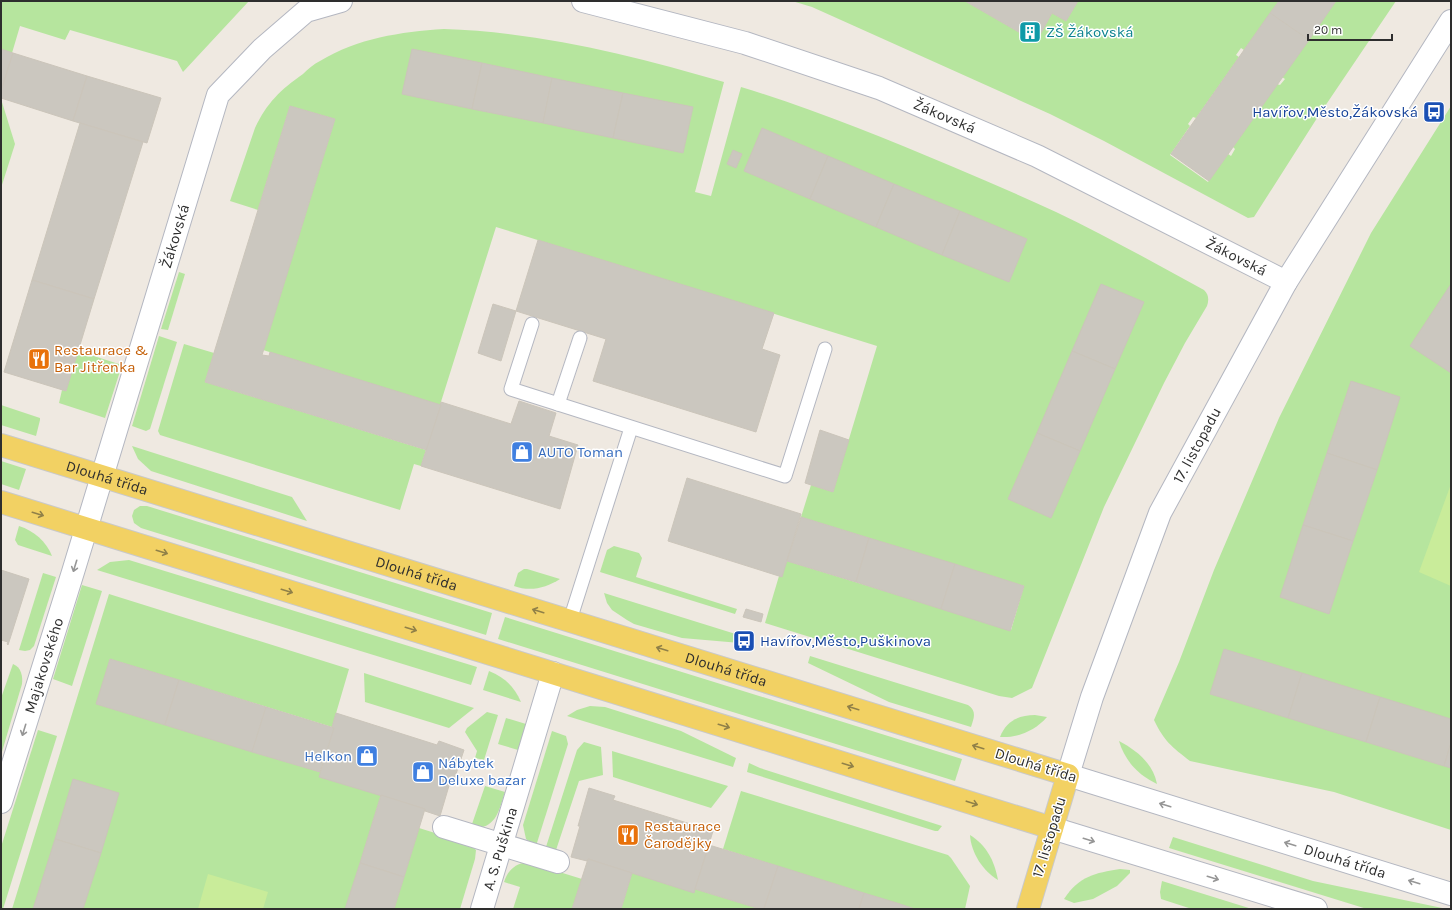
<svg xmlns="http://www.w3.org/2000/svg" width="1452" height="910" font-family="Karla,sans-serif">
  <rect width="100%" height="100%" fill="#efe9e1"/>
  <g fill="#b6e59e">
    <path d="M1,1H249L183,72L177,61L70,30L65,40L20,26L12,53L1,50Z"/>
    <path d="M792,1H965L1036,42L1052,13L1066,21L1078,1H1279L1244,50L1241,48L1236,55L1239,57L1196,118L1193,117L1188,124L1190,126L1170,155L1208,182L1228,154L1231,156L1235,149L1233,147L1277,84L1280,85L1285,79L1282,77L1336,1H1396L1319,115L1254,217L1248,218L1104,141L1050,114L812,7Z"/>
    <path d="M444,29C539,32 632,55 724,82L695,192L711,196L741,87C813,109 882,137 951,166C986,181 1022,196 1056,212C1106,236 1155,263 1204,290C1209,295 1209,300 1207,306L1185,343L1164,383L1104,507L1032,688L1012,698L999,696L765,623L779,576L787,561L1011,630L1024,586L801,517L811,485L833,492L877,346L496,227L440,405L263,350L335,119L290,106L258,210L230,201L255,128C267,103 280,90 303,74C308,69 314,64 320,61C358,38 400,32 444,29Z"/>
    <path d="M1,99L15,144L1,188Z"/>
    <path d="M1451,106V830L1334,792L1190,761C1172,747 1164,741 1154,720L1179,662L1214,570L1279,418L1371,233Z"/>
    <path d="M179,272L185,274L168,330L161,329Z"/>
    <path d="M159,336L177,342L150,429L146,431L132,426Z"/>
    <path d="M184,344L214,353L205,382L426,450L421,466L414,464L400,510L160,435L158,431Z"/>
    <path d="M78,351L122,365L105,418L59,403L62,390L66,391Z"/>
    <path d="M1,405L40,418V420L36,436L1,425Z"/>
    <path d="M132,446L292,497L307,521L151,471L138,459Z"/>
    <path d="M1,461L26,469L19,490L1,484Z"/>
    <path d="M140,506H147L492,613L486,635L141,528L134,523L132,516L134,510Z"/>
    <path d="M19,526C34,531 46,541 52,556L18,545L15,540Z"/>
    <path d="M614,546L639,553L642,558L636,577L737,609L735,614L600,572L607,550Z"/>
    <path d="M129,560L477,667L471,685L97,570L110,562Z"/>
    <path d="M524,569H527L560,579C546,588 530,592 514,586L518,573Z"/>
    <path d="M43,573L56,577L34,646L30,650L25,651L19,650Z"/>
    <path d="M82,585L102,591L72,686L53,679Z"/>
    <path d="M604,593L742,636L740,643L682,638L634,624L627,620L612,610L607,603Z"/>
    <path d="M109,594L349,669L332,727L110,659L97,704L320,772L381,795L346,909H12Z"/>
    <path d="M505,617L962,759L955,781L498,639Z"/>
    <path d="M810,656L968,705C977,711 974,718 971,727L889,702L808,663Z"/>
    <path d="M13,664C21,667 23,676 22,684L1,755V698Z"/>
    <path d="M489,671C504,677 514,686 521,702L483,690Z"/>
    <path d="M364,673L474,708L449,728L365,702Z"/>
    <path d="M590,706L605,707L681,731L736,758L733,767L567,716L577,710Z"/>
    <path d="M487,712L498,715L484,760L475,758L477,751L465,732L467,728Z"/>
    <path d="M1035,715L1047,717C1035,731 1017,738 1000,737C1006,721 1019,715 1035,715Z"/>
    <path d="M506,718L526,724L518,750L498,744Z"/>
    <path d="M38,730L57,736L3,909H1V847Z"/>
    <path d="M552,731L566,736L568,744L536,846L526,839L523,825Z"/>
    <path d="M1119,741C1136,750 1153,763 1157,784C1138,775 1125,761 1119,741Z"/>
    <path d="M584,742L601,747L603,775L579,781L555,853L545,850L577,750Z"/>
    <path d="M612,751L728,786L711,808L613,777Z"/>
    <path d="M749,763L760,768L942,826L938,831H935L747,772Z"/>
    <path d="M485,786L505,792C499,810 496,831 471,827Z"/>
    <path d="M741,791L948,855L951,858L970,886L965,909H915L723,849Z"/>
    <path d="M419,828L467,843L476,850L475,859L460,909H394Z"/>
    <path d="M970,835C987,846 994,860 998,880C983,871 971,853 970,835Z"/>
    <path d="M1173,837L1313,881L1447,909H1367L1169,848Z"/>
    <path d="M527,862L582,879L572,909H513L520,887L504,882C508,870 515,864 527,862Z"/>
    <path d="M1120,869L1130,870V873L1117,886L1093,899L1074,903L1064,899C1079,876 1095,873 1120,869Z"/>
    <path d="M632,873L695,889L760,909H621Z"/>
    <path d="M1162,881L1252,909H1192L1161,899L1160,892Z"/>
  </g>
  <g fill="#c9ec9a">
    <path d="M1451,484V586L1419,572Z"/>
    <path d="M208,874L268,892L263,909H198Z"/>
  </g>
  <g fill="#cbc7bf" stroke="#cbc5ba">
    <path d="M965,1H1078L1066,21L1052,13L1036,42Z"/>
    <path d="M1279,1H1336L1309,40L1270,13Z"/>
    <path d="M1270,13L1309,40L1209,181L1171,154Z"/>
    <path d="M1,49L13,53L1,91Z"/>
    <path d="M412,49L482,63L472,109L402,94Z"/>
    <path d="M13,53L87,76L73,121L1,98V91Z"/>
    <path d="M482,63L552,78L543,123L472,109Z"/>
    <path d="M87,76L161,98L147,143L73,121Z"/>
    <path d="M552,78L623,93L613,138L543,123Z"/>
    <path d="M623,93L693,107L683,153L613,138Z"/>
    <path d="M290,106L335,119L262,355L269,356L270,352L441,405L427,450L205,382Z"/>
    <path d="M80,123L143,142L94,299L32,280Z"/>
    <path d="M762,128L828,156L810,199L744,171Z"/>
    <path d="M733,150L742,154L736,168L727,164Z"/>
    <path d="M828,156L894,184L876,227L810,199Z"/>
    <path d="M894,184L960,211L942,255L876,227Z"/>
    <path d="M960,211L1027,239L1009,282L942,255Z"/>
    <path d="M538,240L774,313L762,349L780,355L756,432L593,381L606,339L516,311Z"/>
    <path d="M32,280L94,299L66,391L4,372Z"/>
    <path d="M1101,284L1144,302L1115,369L1072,351Z"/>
    <path d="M1451,284V373L1410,346Z"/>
    <path d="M493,304L516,311L501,361L478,353Z"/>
    <path d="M1072,351L1115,369L1080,451L1037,433Z"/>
    <path d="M1351,381L1400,397L1377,470L1327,453Z"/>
    <path d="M519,401L556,413L549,436L578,445L560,509L421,466L441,405H440L441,402L511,424Z"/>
    <path d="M820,430L849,440L833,492L805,483Z"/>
    <path d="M1037,433L1080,451L1051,518L1008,499Z"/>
    <path d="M1327,453L1377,470L1353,541L1303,525Z"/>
    <path d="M687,478L801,514L782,577L668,541Z"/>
    <path d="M801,517L869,538L856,582L787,561Z"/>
    <path d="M1303,525L1353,541L1329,614L1280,597Z"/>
    <path d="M869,538L955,564L941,609L856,582Z"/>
    <path d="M955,564L1024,586L1010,631L941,609Z"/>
    <path d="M1,570L29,579L8,645L7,644L8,642L1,640Z"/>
    <path d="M746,609L763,614L761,622L743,617Z"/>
    <path d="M1224,649L1302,673L1288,718L1210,694Z"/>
    <path d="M110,659L179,680L165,725L96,704Z"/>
    <path d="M1302,673L1380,697L1366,742L1288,718Z"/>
    <path d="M179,680L266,707L252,752L165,725Z"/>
    <path d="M1380,697L1451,719V743L1444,766L1366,742Z"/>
    <path d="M266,707L334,728L320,772L252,752Z"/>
    <path d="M336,713L437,745L439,741L464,750L454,780L451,779L440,816L425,811V809L319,777L334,728L332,727Z"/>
    <path d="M1451,743V768L1444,766Z"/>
    <path d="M73,779L119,793L101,853L55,839Z"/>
    <path d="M589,788L615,796L613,800L713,831L694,893L588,859L587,861L571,857L580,826H578Z"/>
    <path d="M381,795L425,809L404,877L360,863Z"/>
    <path d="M55,839L101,853L83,909H33Z"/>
    <path d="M709,845L778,866L764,909H760L695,889Z"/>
    <path d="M588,859L632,873L621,909H572Z"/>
    <path d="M360,863L404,877L394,909H345Z"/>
    <path d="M778,866L864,893L859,909H764Z"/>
    <path d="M864,893L897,903L915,909H859Z"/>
  </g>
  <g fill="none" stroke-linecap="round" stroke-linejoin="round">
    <g stroke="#b4b7c1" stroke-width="15">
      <g id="service">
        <path d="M532,324L511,389L785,476L825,349"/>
        <path d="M558,404L580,338"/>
        <path d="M570,620L631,428"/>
      </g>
    </g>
    <g stroke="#b4b7c1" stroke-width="24">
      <g id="minor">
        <path id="s1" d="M583,1L745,43L879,88L1037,156L1286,282"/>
        <path id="s2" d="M1068,775L1451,894"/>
        <path id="s3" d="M1,802L73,572L218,95L262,49L306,11L341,1"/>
        <path d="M444,827L558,862"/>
        <path d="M1052,828L1316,909"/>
        <path id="s4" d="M482,909L553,673"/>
      </g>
    </g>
    <g stroke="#b4b7c1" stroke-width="24">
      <g id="tertiary">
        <path id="s5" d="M1068,775L1092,697L1160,513L1286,282L1451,21"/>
      </g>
    </g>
    <g stroke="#c9c9c9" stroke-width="24">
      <g id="primary">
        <path id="s6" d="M1,445L1068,775L1028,909"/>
        <path d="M1,502L1052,828"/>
      </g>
    </g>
    <use href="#service" stroke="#fff" stroke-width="13"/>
    <use href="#minor" stroke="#fff" stroke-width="22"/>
    <use href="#tertiary" stroke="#fff" stroke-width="22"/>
    <use href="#primary" stroke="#f2d163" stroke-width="22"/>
  </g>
  <defs><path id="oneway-shaft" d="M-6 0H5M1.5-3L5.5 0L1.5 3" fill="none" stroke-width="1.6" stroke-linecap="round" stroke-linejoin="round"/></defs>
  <g stroke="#908048">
    <use href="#oneway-shaft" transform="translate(38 514) rotate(17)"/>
    <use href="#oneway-shaft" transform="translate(162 552) rotate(17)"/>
    <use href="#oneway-shaft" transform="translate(287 591) rotate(17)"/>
    <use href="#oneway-shaft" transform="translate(538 611) rotate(-163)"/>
    <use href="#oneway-shaft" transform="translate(411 629) rotate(17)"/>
    <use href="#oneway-shaft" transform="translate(662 649) rotate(-163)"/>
    <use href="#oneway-shaft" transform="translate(853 708) rotate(-163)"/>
    <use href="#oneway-shaft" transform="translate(724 726) rotate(17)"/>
    <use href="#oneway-shaft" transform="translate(978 747) rotate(-163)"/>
    <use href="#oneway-shaft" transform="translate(848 765) rotate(17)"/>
    <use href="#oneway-shaft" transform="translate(972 803) rotate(18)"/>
  </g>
  <g stroke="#969696">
    <use href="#oneway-shaft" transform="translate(75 566) rotate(107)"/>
    <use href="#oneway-shaft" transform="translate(24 730) rotate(107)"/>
    <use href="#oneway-shaft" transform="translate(1165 805) rotate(-163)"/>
    <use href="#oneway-shaft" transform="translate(1089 840) rotate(17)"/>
    <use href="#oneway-shaft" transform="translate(1290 844) rotate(-163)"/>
    <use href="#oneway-shaft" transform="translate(1213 878) rotate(17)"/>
    <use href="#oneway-shaft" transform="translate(1414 882) rotate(-163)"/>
  </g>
  <defs>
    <g id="building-square" transform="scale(1.15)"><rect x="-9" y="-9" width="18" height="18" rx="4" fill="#0f9aa8" stroke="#fff"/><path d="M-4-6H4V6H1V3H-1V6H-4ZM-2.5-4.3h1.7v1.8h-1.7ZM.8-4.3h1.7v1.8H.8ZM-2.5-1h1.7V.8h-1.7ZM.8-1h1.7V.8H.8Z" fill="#fff"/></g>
    <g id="bus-square" transform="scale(1.15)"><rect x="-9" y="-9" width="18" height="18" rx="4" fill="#1a4fb4" stroke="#fff"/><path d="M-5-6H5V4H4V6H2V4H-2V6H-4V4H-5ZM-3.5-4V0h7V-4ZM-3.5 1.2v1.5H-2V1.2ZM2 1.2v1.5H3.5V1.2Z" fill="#fff"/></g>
    <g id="restaurant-square" transform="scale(1.15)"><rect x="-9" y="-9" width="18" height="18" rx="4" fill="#e8710a" stroke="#fff"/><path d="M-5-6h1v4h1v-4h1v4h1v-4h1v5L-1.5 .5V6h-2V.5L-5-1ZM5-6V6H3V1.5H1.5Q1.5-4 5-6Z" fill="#fff"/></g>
    <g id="shop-square" transform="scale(1.15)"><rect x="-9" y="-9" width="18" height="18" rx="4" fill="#3f7fe0" stroke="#fff"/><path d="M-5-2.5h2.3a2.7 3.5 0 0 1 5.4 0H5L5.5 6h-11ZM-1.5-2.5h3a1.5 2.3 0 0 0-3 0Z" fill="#fff"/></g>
  </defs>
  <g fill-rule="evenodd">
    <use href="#building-square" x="1030" y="32"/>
    <use href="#bus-square" x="1434" y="112"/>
    <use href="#restaurant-square" x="39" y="359"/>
    <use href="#shop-square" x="522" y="452"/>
    <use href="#bus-square" x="744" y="641"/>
    <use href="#shop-square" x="367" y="756"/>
    <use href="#shop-square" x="423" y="772"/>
    <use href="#restaurant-square" x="628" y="835"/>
  </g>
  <g text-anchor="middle" stroke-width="3" stroke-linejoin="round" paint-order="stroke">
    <g font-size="15" fill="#0d838f" stroke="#fff" text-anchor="start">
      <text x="1046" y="37">ZŠ Žákovská</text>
    </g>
    <g font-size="15" fill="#164399" stroke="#fff" text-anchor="end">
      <text x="1418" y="117">Havířov,Město,Žákovská</text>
      <text x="760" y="646" text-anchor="start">Havířov,Město,Puškinova</text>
    </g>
    <g font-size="15" fill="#2e2e2e" stroke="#fff">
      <text dy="5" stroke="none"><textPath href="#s1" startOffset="380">Žákovská</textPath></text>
      <text dy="5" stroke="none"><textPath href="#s3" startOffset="592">Žákovská</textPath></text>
      <text dy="5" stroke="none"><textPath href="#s1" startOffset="704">Žákovská</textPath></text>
      <text dy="5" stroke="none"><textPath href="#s5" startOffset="355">17. listopadu</textPath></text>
      <text dy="5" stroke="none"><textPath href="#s6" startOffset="111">Dlouhá třída</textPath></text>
      <text dy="5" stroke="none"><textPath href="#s6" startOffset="435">Dlouhá třída</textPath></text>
      <text dy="5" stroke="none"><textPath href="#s3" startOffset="143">Majakovského</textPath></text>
      <text dy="5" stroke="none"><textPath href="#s6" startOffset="759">Dlouhá třída</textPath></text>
      <text transform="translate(1036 765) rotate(17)" y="5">Dlouhá třída</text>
      <text transform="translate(1049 837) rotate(-73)" y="5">17. listopadu</text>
      <text dy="5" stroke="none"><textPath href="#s4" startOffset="63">A. S. Puškina</textPath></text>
      <text dy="5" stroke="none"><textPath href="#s2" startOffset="290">Dlouhá třída</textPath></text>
    </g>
    <g font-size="15" fill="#c56008" stroke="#fff" text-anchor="start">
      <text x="54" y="355">Restaurace &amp;<tspan x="54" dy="17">Bar Jitřenka</tspan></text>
      <text x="644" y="831">Restaurace<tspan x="644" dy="17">Čarodějky</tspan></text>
    </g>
    <g font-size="15" fill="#366cbe" stroke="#fff" text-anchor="start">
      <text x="538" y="457">AUTO Toman</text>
      <text x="352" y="761" text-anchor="end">Helkon</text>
      <text x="438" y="768">Nábytek<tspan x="438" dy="17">Deluxe bazar</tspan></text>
    </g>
  </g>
  <rect width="1452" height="910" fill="none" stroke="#2e2e2e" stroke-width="4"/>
  <path d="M1308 34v6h84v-6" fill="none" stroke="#2e2e2e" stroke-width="2"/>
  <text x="1314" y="34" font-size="12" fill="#2e2e2e" stroke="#ffffff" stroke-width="3" paint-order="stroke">20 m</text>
</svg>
